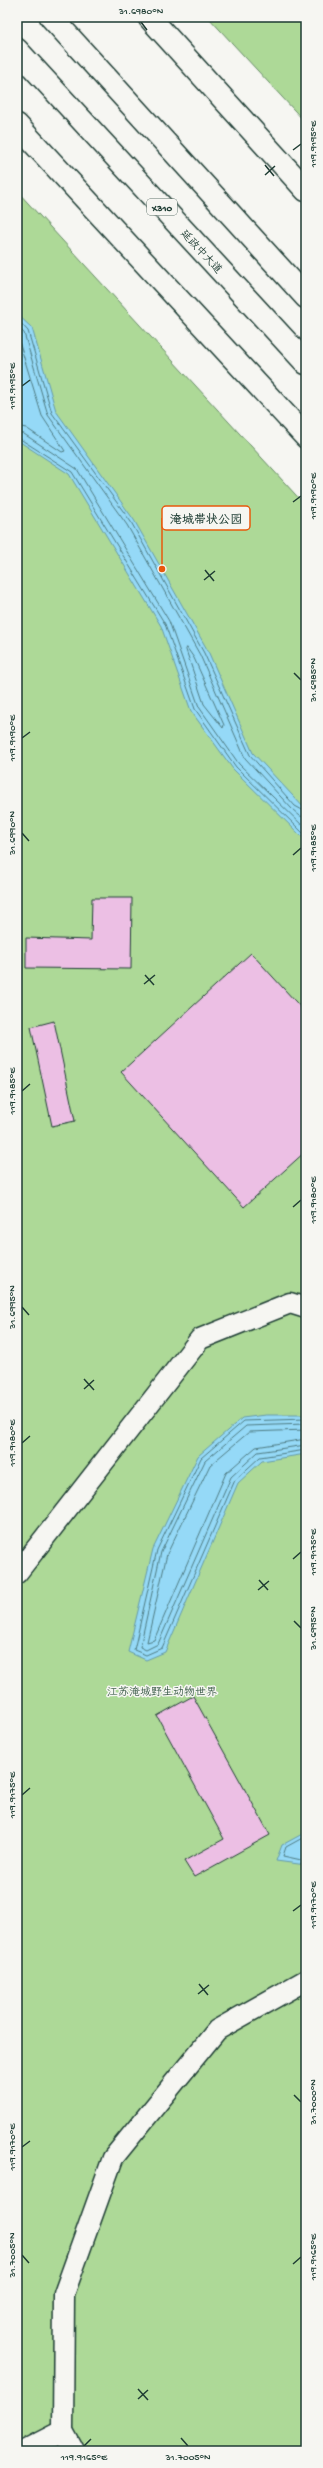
<svg xmlns="http://www.w3.org/2000/svg" width="323" height="2468" font-family="'Gochi Hand','LXGW WenKai TC',sans-serif">
  <rect width="100%" height="100%" fill="#f6f6f2"/>
  <filter id="ink" filterUnits="userSpaceOnUse"><feTurbulence type="fractalNoise" baseFrequency=".025" numOctaves="2"/><feDisplacementMap in="SourceGraphic" scale="8" xChannelSelector="R" yChannelSelector="G"/><feConvolveMatrix kernelMatrix="1 2 1 2 8 2 1 2 1" color-interpolation-filters="sRGB"/></filter>
  <g filter="url(#ink)">
    <g fill="#add997" stroke="#668b66">
      <path d="M208,17H306V123Z"/>
      <path d="M17,191L306,506V2451H17Z"/>
    </g>
    <g fill="#95d9f7" stroke="#669ba9">
      <path d="M17,314L32,328L56,411L134,520L208,651L253,753L306,810V841L233,769L191,711L161,626L69,474L17,440Z"/>
      <path d="M266,1415H306V1454L262,1461L238,1483L165,1652L146,1660L128,1652L153,1549L198,1456L242,1418Z"/>
      <path d="M306,1832V1865L276,1861L282,1845Z"/>
    </g>
    <g fill="none" stroke-linecap="round" stroke-linejoin="round">
      <g stroke="#4e7b82" stroke-width="1">
        <path d="M17,319L28,331L52,413L131,522L204,653L250,755L295,806L306,812"/>
        <path d="M17,326L24,333L48,415L127,525L200,655L245,758L292,809L300,816L306,817"/>
        <path d="M17,335L42,416L65,451L62,452L26,428L17,426"/>
        <path d="M17,432L24,434L77,469L169,621L199,707L239,764L306,829"/>
        <path d="M17,437L72,472L165,624L195,709L236,767L306,836"/>
        <path d="M187,648L194,658L224,725L223,728L204,704L186,650Z"/>
        <path d="M306,1419L244,1421L201,1458L157,1550L134,1650L146,1655L162,1648L235,1480L260,1457L306,1450"/>
        <path d="M306,1424L246,1426L205,1461L161,1552L140,1647L146,1650L158,1644L231,1477L258,1452L306,1445"/>
        <path d="M306,1430L249,1432L210,1465L167,1554L147,1642L154,1640L226,1473L256,1447L306,1439"/>
        <path d="M306,1836L286,1847L283,1856L306,1861"/>
      </g>
    </g>
    <g fill="#ecbfe4" stroke="#1f3d34">
      <path d="M92,898H132L131,969L26,968V938L91,940Z"/>
      <path d="M251,953L306,1013V1151L244,1207L121,1072Z"/>
      <path d="M54,1021L75,1121L52,1126L31,1027Z"/>
      <path d="M193,1696L270,1835L194,1877L184,1861L224,1839L157,1716Z"/>
    </g>
    <g fill="none" stroke-linecap="round" stroke-linejoin="round">
      <g stroke="#1f3d34" stroke-width="23">
        <g id="service">
          <path d="M17,1573L200,1339L290,1303L306,1308"/>
          <path d="M24,2451L63,2431"/>
          <path d="M74,2451L63,2431L64,2294L113,2158L217,2030L306,1980"/>
        </g>
      </g>
      <g stroke="#1f3d34" stroke-width="25">
        <g id="tertiary">
          <path d="M149,17L306,190"/>
          <path d="M17,125L306,437"/>
        </g>
      </g>
      <g stroke="#1f3d34" stroke-width="25">
        <g id="primary">
          <path d="M51,17L306,297"/>
          <path d="M17,50L306,363"/>
        </g>
      </g>
      <use href="#service" stroke="#f6f6f2" stroke-width="20"/>
      <use href="#tertiary" stroke="#f6f6f2" stroke-width="22"/>
      <use href="#primary" stroke="#f6f6f2" stroke-width="22"/>
    </g>
  </g>
  <path fill="none" stroke="#1f3d34" stroke-width="1.5" d="M141,22L147,30M293,150L301,144M265,165L274,176M265,175L275,166M22,386L30,380M293,502L301,496M205,570L214,581M204,580L215,571M294,673L301,680M22,738L30,732M22,833L29,841M293,855L301,848M145,975L154,985M144,984L155,975M22,1091L30,1084M293,1207L301,1200M22,1307L29,1315M84,1379L94,1390M84,1389L94,1380M22,1443L30,1436M293,1559L301,1552M259,1580L268,1590M258,1590L269,1581M294,1621L301,1628M22,1795L30,1788M293,1911L301,1905M199,1984L208,1995M198,1994L209,1985M294,2095L301,2102M22,2147L30,2141M22,2255L29,2263M293,2264L301,2257M138,2389L148,2400M138,2399L148,2390M181,2438L188,2446M84,2446L91,2439"/>
  <g text-anchor="middle" stroke-width="3" stroke-linejoin="round" paint-order="stroke">
    <rect fill="#f6f6f2" stroke="#60746d" stroke-width="1" x="147" y="199" width="30" height="16" rx="3"/>
    <g font-size="10" font-weight="bold" fill="#1f3d34">
      <text x="162" y="211">X310</text>
    </g>
    <g font-size="11" fill="#1f3d34" stroke="#f6f6f2">
      <text transform="translate(202 251) rotate(47)" y="4">延政中大道</text>
    </g>
    <g font-size="11" fill="#3b5c48" stroke="#f6f6f2">
      <text x="162" y="1695">江苏淹城野生动物世界</text>
    </g>
  </g>
  <path fill="none" stroke="#e8590c" stroke-width="1.5" d="M162 569L162 518"/>
  <circle fill="#e8590c" stroke="#f6f6f2" stroke-width="1.5" cx="162" cy="569" r="4"/>
  <rect fill="#f6f6f2" stroke="#e8590c" stroke-width="1.5" x="162" y="506" width="88" height="24" rx="4"/>
  <g font-size="12" text-anchor="middle" font-weight="bold" fill="#1f3d34">
    <text x="206" y="523">淹城带状公园</text>
  </g>
  <rect width="323" height="2468" fill="none" stroke="#f6f6f2" stroke-width="44"/>
  <rect x="22" y="22" width="279" height="2424" fill="none" stroke="#1f3d34" stroke-width="1.5"/>
  <g font-size="10" text-anchor="middle" fill="#1f3d34">
    <text x="141" y="14">31.6980°N</text>
    <text transform="translate(312 144) rotate(-90)" y="4">119.9195°E</text>
    <text transform="translate(11 386) rotate(-90)" y="4">119.9195°E</text>
    <text transform="translate(312 496) rotate(-90)" y="4">119.9190°E</text>
    <text transform="translate(312 680) rotate(-90)" y="4">31.6985°N</text>
    <text transform="translate(11 738) rotate(-90)" y="4">119.9190°E</text>
    <text transform="translate(11 833) rotate(-90)" y="4">31.6990°N</text>
    <text transform="translate(312 848) rotate(-90)" y="4">119.9185°E</text>
    <text transform="translate(11 1091) rotate(-90)" y="4">119.9185°E</text>
    <text transform="translate(312 1200) rotate(-90)" y="4">119.9180°E</text>
    <text transform="translate(11 1307) rotate(-90)" y="4">31.6995°N</text>
    <text transform="translate(11 1443) rotate(-90)" y="4">119.9180°E</text>
    <text transform="translate(312 1552) rotate(-90)" y="4">119.9175°E</text>
    <text transform="translate(312 1628) rotate(-90)" y="4">31.6995°N</text>
    <text transform="translate(11 1795) rotate(-90)" y="4">119.9175°E</text>
    <text transform="translate(312 1905) rotate(-90)" y="4">119.9170°E</text>
    <text transform="translate(312 2102) rotate(-90)" y="4">31.7000°N</text>
    <text transform="translate(11 2147) rotate(-90)" y="4">119.9170°E</text>
    <text transform="translate(11 2255) rotate(-90)" y="4">31.7005°N</text>
    <text transform="translate(312 2257) rotate(-90)" y="4">119.9165°E</text>
    <text x="84" y="2460">119.9165°E</text>
    <text x="188" y="2460">31.7005°N</text>
  </g>
</svg>
